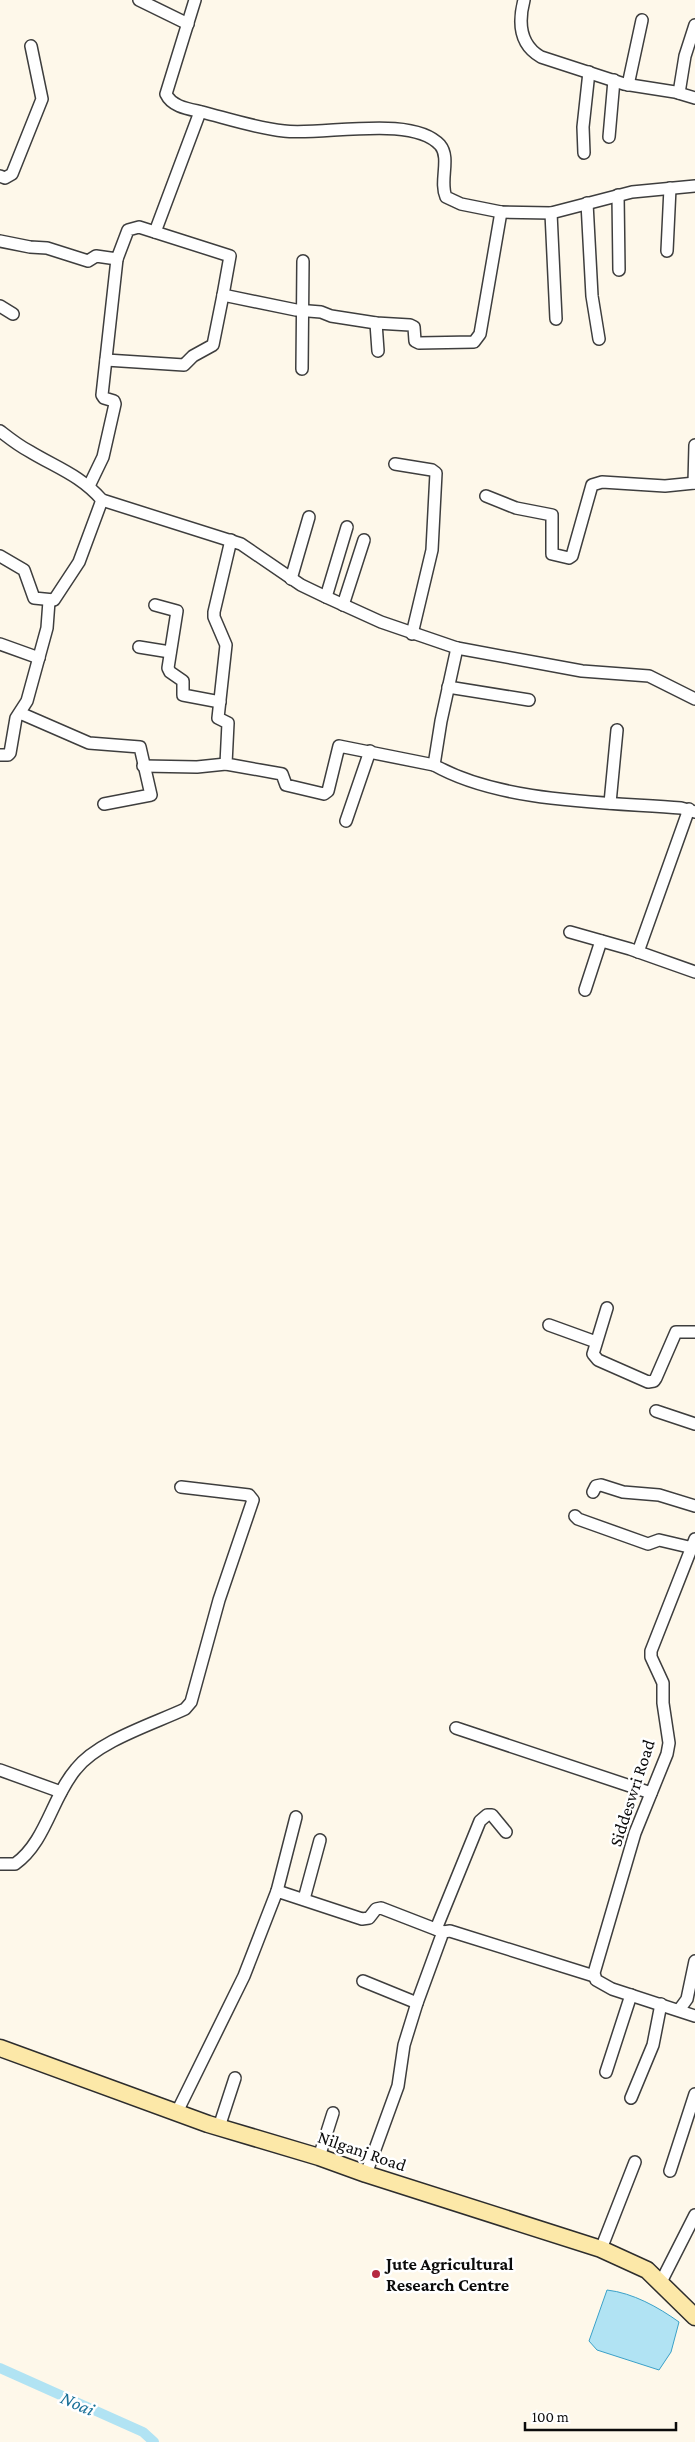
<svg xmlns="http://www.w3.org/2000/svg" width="695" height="2442" font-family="'Crimson Pro',serif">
  <rect width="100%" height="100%" fill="#fef8ea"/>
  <path fill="#b1e3f3" stroke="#3ba1c8" d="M607,2290C633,2293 658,2307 679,2322L671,2352L659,2370L597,2350L589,2341Z"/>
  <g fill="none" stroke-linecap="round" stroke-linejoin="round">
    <path stroke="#b1e3f3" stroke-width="10" d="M0,2368L143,2432L154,2442"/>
    <g stroke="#3e3e3e" stroke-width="14">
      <g id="street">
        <path d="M139,0L188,24"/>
        <path d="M195,0L166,94C172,107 189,109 202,112C229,119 256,128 284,131C322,136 412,114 440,145C451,158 439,181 446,197L461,204L501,212L551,213L632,192L695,186"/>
        <path d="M524,0C518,23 520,45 541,57L624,84L675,92L695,98"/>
        <path d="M628,85L642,20"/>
        <path d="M679,93L685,56L695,25"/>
        <path d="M609,137L614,80"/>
        <path d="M584,153L583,127L589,72"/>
        <path d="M0,176L5,178L12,174L42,99L31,46"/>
        <path d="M618,195L619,270"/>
        <path d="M587,203L592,296L599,339"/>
        <path d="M551,213L556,319"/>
        <path d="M155,232L200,112"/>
        <path d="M0,241L30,247L47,248L88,261L96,256L117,259L128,230L139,227L230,256L223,295L296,310L321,312L331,316L376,323L410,325L414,327L415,341L419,343L474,342L480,334L501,212"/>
        <path d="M667,251L670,188"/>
        <path d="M0,306L13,314"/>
        <path d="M376,323L378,351"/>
        <path d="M106,360L184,365L193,356L213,345L223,295"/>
        <path d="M302,369L303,261"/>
        <path d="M0,431C9,438 19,446 29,451C57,468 80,475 102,500L241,544L301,585L326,597L381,622L457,648L441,721L434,765C501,803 605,802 681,808L695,812"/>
        <path d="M395,464L432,470L436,473L432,550L412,634"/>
        <path d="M694,483L695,445"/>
        <path d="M89,486L103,457L115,404L114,401L104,398L102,395L117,259"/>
        <path d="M486,496L516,508L552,515V554L569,558L572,556L592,485L602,482L665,486L695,483"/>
        <path d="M231,540L214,612V617L226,645L218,718L228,723L226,764L282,774L286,785L324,794L328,791L339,746L434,765"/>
        <path d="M0,556L24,570L34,598L54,600L79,562L102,500"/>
        <path d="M291,579L309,517"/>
        <path d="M326,597L347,527"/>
        <path d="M155,605L177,611L168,668L170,672L183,681V695L220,702"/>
        <path d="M343,605L364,540"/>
        <path d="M0,644L39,658"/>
        <path d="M139,647L170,652"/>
        <path d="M457,648L582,671L649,676L695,699"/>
        <path d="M448,687L529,700"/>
        <path d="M20,713L89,743L140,747L151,795L104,804"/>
        <path d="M0,755H8L10,753L16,718L27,701L47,628L49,601"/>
        <path d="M143,766L197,767L226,764"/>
        <path d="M610,803L617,730"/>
        <path d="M346,821L370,751"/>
        <path d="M570,932L630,949L695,972"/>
        <path d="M638,952L689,809"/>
        <path d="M585,990L601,941"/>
        <path d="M607,1308L593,1354L598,1360L648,1382L654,1381L656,1378L676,1332H695"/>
        <path d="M549,1325L596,1342"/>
        <path d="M656,1411L695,1424"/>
        <path d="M593,1492L596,1486L601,1485L623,1492L659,1495L695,1506"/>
        <path d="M575,1516L578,1519L648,1544L659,1540L693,1548"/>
        <path d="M695,1539L651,1651V1657L663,1683V1703L669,1743L667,1754L635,1833L594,1973L596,1980L612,1989L695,2016"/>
        <path d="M456,1728L651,1793"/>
        <path d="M0,1770L61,1792"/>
        <path d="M0,1864H15C46,1842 52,1797 76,1769C98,1741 153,1724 185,1709L191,1702L219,1600L253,1500L249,1495L181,1487"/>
        <path d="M277,1891L296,1817"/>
        <path d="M304,1899L320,1840"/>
        <path d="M436,1929L480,1821L487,1815H492L506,1832"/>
        <path d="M363,1981L417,2003"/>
        <path d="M679,2010L687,1999L695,1961"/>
        <path d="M606,2072L631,1995"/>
        <path d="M631,2098L653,2045L661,2004"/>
        <path d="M177,2112L244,1976L277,1891L362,1919L369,1918L376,1909L381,1908L443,1932"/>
        <path d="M219,2127L235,2078"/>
        <path d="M319,2157L333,2113"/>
        <path d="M670,2171L695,2094"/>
        <path d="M366,2174L398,2086L404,2045L417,2003L443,1932L450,1931L594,1976"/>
        <path d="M601,2249L635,2162"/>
        <path d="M661,2282L695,2215"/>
      </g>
    </g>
    <g stroke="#2d2d2d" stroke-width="19">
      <path id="secondary" d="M0,2048L208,2124L319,2157L366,2174L601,2249L647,2270L695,2317"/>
    </g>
    <use href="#street" stroke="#fff" stroke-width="11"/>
    <use href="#secondary" stroke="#fce8a8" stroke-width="16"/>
  </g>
  <circle fill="#b52941" stroke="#fff" stroke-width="2" cx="376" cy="2274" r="5"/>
  <g text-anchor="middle" stroke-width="5" stroke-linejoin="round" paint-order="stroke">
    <g font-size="18" fill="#0b0b0b" stroke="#fff">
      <text transform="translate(632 1793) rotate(-72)" y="6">Siddeswri Road</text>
      <text transform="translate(362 2151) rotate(19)" y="6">Nilganj Road</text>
    </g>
    <g font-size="18" font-weight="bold" fill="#0b0b0b" stroke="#fff" text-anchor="start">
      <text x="386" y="2270">Jute Agricultural<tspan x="386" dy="21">Research Centre</tspan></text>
    </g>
    <g font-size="19" font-style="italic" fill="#1a7097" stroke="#fff">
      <text transform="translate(78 2403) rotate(24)" y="7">Noai</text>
    </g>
  </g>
  <path d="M525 2422v8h151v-8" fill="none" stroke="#0b0b0b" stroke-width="2.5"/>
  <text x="532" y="2422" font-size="15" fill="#0b0b0b" stroke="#ffffff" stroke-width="4" paint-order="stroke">100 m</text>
</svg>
